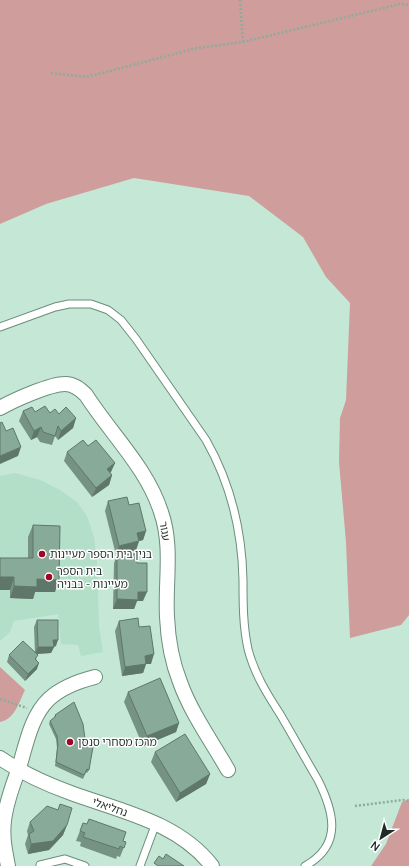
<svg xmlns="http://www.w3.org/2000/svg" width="409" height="866" font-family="Manrope,'Noto Sans Hebrew',sans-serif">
  <rect width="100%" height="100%" fill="#c4e8d5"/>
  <path fill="#b3dec8" d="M15,473L40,480L60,490L77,502L87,516L94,537L97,560L99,626L103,652L81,656L78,645L61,644L58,614L14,621L10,632L0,641V476Z"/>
  <g fill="#cf9d9c">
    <path d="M0,0H409V615L401,625L350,638L346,542L339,462L340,418L346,400L350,303L326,277L303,237L249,196L134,178L46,204L0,224Z"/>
    <path d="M0,667L25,690C19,702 15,719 0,722Z"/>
    <path d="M409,799V866H371L386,844L402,802Z"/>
  </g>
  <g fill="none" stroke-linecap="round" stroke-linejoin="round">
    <g stroke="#6c8d7c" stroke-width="9">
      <g id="lane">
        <path d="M0,327L55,307L69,304H91L108,310L121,320L136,339L206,440C231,484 242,529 243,580C243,603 243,626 248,649C254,673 267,694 280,714C293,736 305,758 318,780C334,812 343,845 305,866"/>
        <path d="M40,865L65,859L85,866"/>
        <path d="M140,866L156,823"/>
      </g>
    </g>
    <g stroke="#6c8d7c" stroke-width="16">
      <g id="street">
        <path d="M0,408C14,400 50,384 65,384C74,384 80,389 86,395C111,434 147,468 161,512C173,546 165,582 167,617C168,639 172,662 180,682C191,713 212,742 228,770"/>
        <path d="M0,758C22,773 46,784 71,793C120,811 178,822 212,866"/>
        <path d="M8,866C5,851 2,836 4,821C6,802 13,785 19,768C26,745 31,716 49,699C62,687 79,681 95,677"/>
      </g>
    </g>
    <g stroke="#8eab9c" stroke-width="2.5" stroke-dasharray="2 2" stroke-linecap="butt">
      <path d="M240,0L243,42"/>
      <path d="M51,73L87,77L197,48L243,42L400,4L409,5"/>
      <path d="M0,699L27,708"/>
      <path d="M355,806L403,800L409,801"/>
    </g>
    <use href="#lane" stroke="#fff" stroke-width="7"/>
    <use href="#street" stroke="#fff" stroke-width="14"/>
  </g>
  <g fill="#759283">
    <path d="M23,411L59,414L76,418L73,428L58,440L55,436L52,445L40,442L37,437L31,440L19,421Z"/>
    <path d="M88,446L115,463L110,473L112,475L109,485L92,497L64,461L67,452Z"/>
    <path d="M108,501L129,505L146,531L143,540L139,541L136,550L123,554L137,563L143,601H137L134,609H113L114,563L117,555H116L105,511Z"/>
    <path d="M33,525L55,592H35L33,599L10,598V590H0V558H28V537Z"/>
    <path d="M37,620L56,646L54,647L51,653L36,654L37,669L25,681L7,662L9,655L35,653L34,627Z"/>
    <path d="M119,621L139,627L151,664H146L143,673L122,676L115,631Z"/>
    <path d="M128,692L179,723L176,732L143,746L124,702Z"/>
    <path d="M55,715L89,770L87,773L86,772L83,779L55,766L57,748L56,739L49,724L50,721L54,718Z"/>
    <path d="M155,752L210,774L206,784L176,802L151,762Z"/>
    <path d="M30,822L67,825L63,835L49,850L28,854L25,844L28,835L27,831Z"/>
    <path d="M83,823L126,842L120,857L117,856L116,859L80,846L81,842L76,841Z"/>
  </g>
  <g fill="#5f776a">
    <path d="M76,418L73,428L58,440L61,431Z"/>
    <path d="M41,427L37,437L31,440L34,431Z"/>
    <path d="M21,447L18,456L0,464V456Z"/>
    <path d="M115,463L111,472L104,478L107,469Z"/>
    <path d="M112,475L109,485L92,497L96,488Z"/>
    <path d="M146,531L143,540L139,541L136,550L117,555V554V555H116L119,546L137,533Z"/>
    <path d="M0,577H14L10,590H0Z"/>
    <path d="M37,579L59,580L55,592H35L33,599L10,598L14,586Z"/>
    <path d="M138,592H147L143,601H137L134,609H113L117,599Z"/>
    <path d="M53,640H58L56,646L51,647Z"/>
    <path d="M38,647H54L51,653L35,654Z"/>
    <path d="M154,654L151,664H146L143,673L122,676L125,667L145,656Z"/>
    <path d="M39,663L37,669L25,681L28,674Z"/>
    <path d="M179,723L176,732L143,746L147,736Z"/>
    <path d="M210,774L206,784L176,802L180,793Z"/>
    <path d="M67,825L63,835L49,850L28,854L31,844Z"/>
  </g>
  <g fill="#88aa98" stroke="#5f776a">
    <path d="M45,406L50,413L55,409L59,414L66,407L76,418L61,431L58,426L55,436L43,432L41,427L34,431L23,411L32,407L35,412Z"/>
    <path d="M2,422L6,431L13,428L21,447L0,456V423Z"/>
    <path d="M83,440L88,446L96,440L115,463L107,469L112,475L96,488L67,452Z"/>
    <path d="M127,497L129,505L139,503L146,531L137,533L139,541L119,546L108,501Z"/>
    <path d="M33,525L60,526L59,580L37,579V587L14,586V577H0V558H33Z"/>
    <path d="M117,554H137V563H147V592H138V600L117,599Z"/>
    <path d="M138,618L139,627L150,626L154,654L145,656L146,664L125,667L119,621Z"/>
    <path d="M37,620H58V640H53L54,647H38Z"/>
    <path d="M23,641L38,655L35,659L39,663L28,674L9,655Z"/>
    <path d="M160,678L179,723L147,736L128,692Z"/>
    <path d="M74,702L83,724L86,746L93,747L89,770L87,769L84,775L56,762L58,744L57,736L50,721L56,716L55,715Z"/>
    <path d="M185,734L210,774L180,793L155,752Z"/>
    <path d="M60,804L72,808L67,825L53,841L31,844L29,834L34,831L30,822L47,806L58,810Z"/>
    <path d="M89,819L126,832L123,841L126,842L124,848L120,846L119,849L83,837L85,833L80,831L83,823L87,824Z"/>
    <path d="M166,854L184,866H158L154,863L159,856L163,859Z"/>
  </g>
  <g fill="#a20326" stroke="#fff" stroke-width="1.5">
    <circle cx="42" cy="554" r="4"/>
    <circle cx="49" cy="577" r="4"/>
    <circle cx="70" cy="742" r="4"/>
  </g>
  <g text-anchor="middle" stroke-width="3" stroke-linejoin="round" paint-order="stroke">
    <g font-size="11" fill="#1f2d26" stroke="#fff">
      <text transform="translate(165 531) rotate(81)" y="4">עגור</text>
      <text transform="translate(110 807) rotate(19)" y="4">נחליאלי</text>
    </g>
    <g font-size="11" fill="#1f2d26" stroke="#fff" text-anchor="start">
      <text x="50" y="558">בנין בית הספר מעיינות</text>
      <text x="57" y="575">בית הספר<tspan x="57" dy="13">מעיינות - בבניה</tspan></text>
      <text x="78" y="746">מרכז מסחרי סנסן</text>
    </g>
  </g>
  <g transform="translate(381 838) rotate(216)" stroke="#ffffff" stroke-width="3" paint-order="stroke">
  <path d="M0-3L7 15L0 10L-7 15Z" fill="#1f2d26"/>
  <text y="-6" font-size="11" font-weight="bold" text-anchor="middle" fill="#1f2d26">N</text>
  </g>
</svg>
